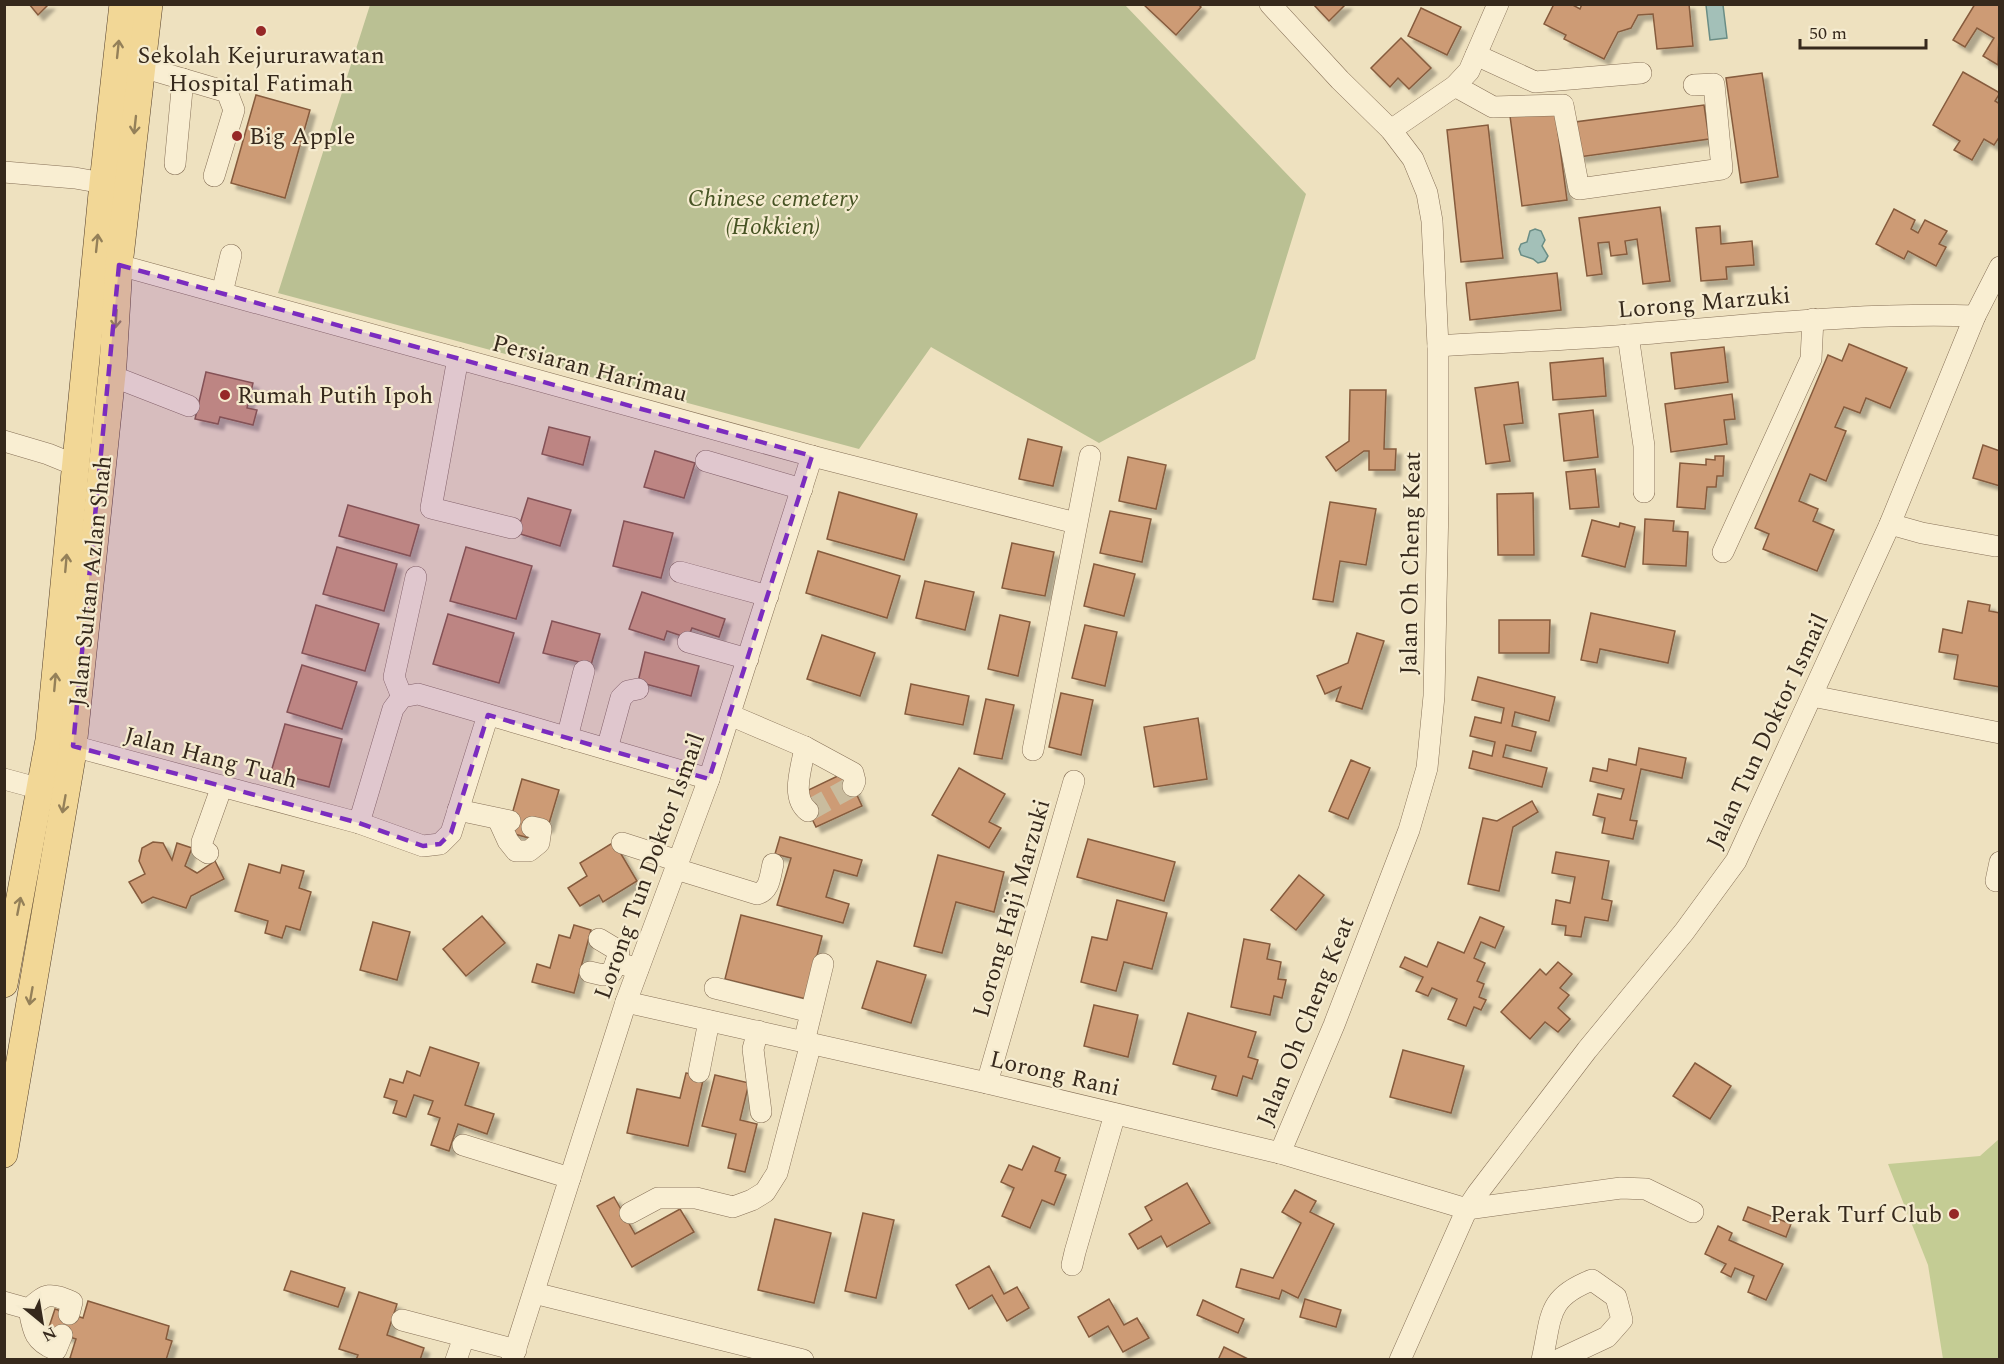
<svg xmlns="http://www.w3.org/2000/svg" width="2004" height="1364" font-family="Spectral,serif">
  <defs>
    <filter id="shadow"><feDropShadow dx="5.5" dy="5.5" stdDeviation="1.5" flood-color="#0004"/></filter>
  </defs>
  <rect width="100%" height="100%" fill="#eee1bf"/>
  <path fill="#c4cc94" d="M1999,1139V1359H1943L1928,1265L1888,1164L1980,1156Z"/>
  <path fill="#bac093" d="M370,5H1125L1306,194L1255,359L1099,443L931,347L859,449L278,293Z"/>
  <g fill="#a3c0b8" stroke="#6a8d85" stroke-width="1.5">
    <path d="M1706,5H1723L1727,38L1710,40Z"/>
    <path d="M1535,229L1541,231L1545,240L1542,246L1548,256L1545,261L1538,263L1533,259L1521,255L1519,249L1521,244L1527,242L1530,231Z"/>
  </g>
  <g fill="#cd9b75" stroke="#865b3d" stroke-width="1.5" filter="url(#shadow)">
    <path d="M29,4H49L38,15Z"/>
    <path d="M1143,4H1198L1201,7L1176,35Z"/>
    <path d="M1313,4H1346L1329,21Z"/>
    <path d="M1554,4H1571L1580,9L1582,4H1689L1693,46L1657,49L1653,14L1638,15L1631,28L1618,32L1604,59L1564,39L1566,35L1544,24Z"/>
    <path d="M1975,4H2000L1998,65L1983,56L1994,38L1977,28L1965,47L1953,40Z"/>
    <path d="M1421,8L1461,27L1447,55L1408,36Z"/>
    <path d="M1401,38L1431,68L1409,89L1398,78L1390,87L1371,68Z"/>
    <path d="M1963,72L2000,93L1995,101L2000,104V136L1994,145L1984,139L1972,160L1954,150L1960,141L1933,125Z"/>
    <path d="M1762,73L1778,177L1741,183L1726,78Z"/>
    <path d="M256,95L310,110L285,198L231,183Z"/>
    <path d="M1704,105L1709,139L1579,157L1575,122Z"/>
    <path d="M1555,110L1567,200L1522,206L1510,116Z"/>
    <path d="M1488,125L1503,258L1461,262L1447,130Z"/>
    <path d="M1660,207L1670,281L1643,284L1637,239L1625,241L1627,254L1611,256L1609,242L1598,243L1602,274L1587,276L1579,218Z"/>
    <path d="M1894,209L1915,220L1911,229L1918,233L1925,220L1947,231L1939,244L1946,247L1936,266L1908,251L1904,259L1876,244Z"/>
    <path d="M1720,226L1721,244L1752,241L1754,265L1726,267L1727,279L1701,281L1696,228Z"/>
    <path d="M1557,273L1561,310L1470,320L1466,283Z"/>
    <path d="M1849,344L1907,368L1890,408L1866,398L1860,413L1844,407L1835,427L1846,431L1826,481L1810,474L1799,501L1818,509L1813,521L1834,530L1817,571L1763,549L1769,534L1755,528L1828,355L1842,361Z"/>
    <path d="M1724,347L1728,382L1675,389L1671,353Z"/>
    <path d="M1603,358L1606,396L1553,400L1550,363Z"/>
    <path d="M206,372L253,383L247,408L257,410L253,425L220,417L218,424L195,419Z"/>
    <path d="M1518,382L1523,423L1504,425L1510,461L1486,464L1475,388Z"/>
    <path d="M1350,390H1386L1384,449H1396L1395,470H1369V451H1364L1336,471L1326,457L1349,441Z"/>
    <path d="M1732,394L1735,419L1724,420L1727,444L1671,452L1665,404Z"/>
    <path d="M1593,410L1598,457L1564,461L1559,414Z"/>
    <path d="M549,427L590,437L583,465L542,454Z"/>
    <path d="M1028,439L1062,447L1053,486L1019,479Z"/>
    <path d="M1983,445L2000,451V486L1973,478Z"/>
    <path d="M655,451L695,463L684,498L644,487Z"/>
    <path d="M1715,456H1724L1723,476H1717L1716,487H1707L1705,509L1677,507L1680,463L1706,465V459L1715,460Z"/>
    <path d="M1128,457L1166,465L1156,509L1119,501Z"/>
    <path d="M1595,469L1599,507L1570,509L1566,472Z"/>
    <path d="M839,492L917,514L904,560L827,539Z"/>
    <path d="M1533,493L1534,555H1498L1497,494Z"/>
    <path d="M528,498L571,510L560,546L517,533Z"/>
    <path d="M1330,502L1376,509L1366,565L1340,561L1333,602L1313,599Z"/>
    <path d="M348,505L419,525L410,556L339,536Z"/>
    <path d="M1110,511L1151,519L1142,562L1100,553Z"/>
    <path d="M1645,519L1674,521L1673,531L1688,532L1686,566L1643,564Z"/>
    <path d="M1592,520L1619,527L1620,523L1635,527L1625,567L1582,556Z"/>
    <path d="M624,521L673,533L661,578L613,566Z"/>
    <path d="M1012,543L1054,552L1045,596L1002,588Z"/>
    <path d="M337,547L397,564L384,611L323,594Z"/>
    <path d="M466,547L532,566L516,619L450,601Z"/>
    <path d="M818,551L900,576L887,618L806,593Z"/>
    <path d="M1094,564L1135,574L1124,616L1084,606Z"/>
    <path d="M925,581L974,592L965,630L916,618Z"/>
    <path d="M642,592L725,619L719,637L692,628L688,638L667,631L664,640L629,629Z"/>
    <path d="M1968,601L1990,605L1989,611L2000,613V687L1954,679L1958,655L1939,652L1943,629L1962,633Z"/>
    <path d="M316,605L379,624L365,671L302,653Z"/>
    <path d="M1591,613L1675,631L1668,663L1600,649L1597,663L1581,660Z"/>
    <path d="M448,614L514,633L499,683L433,664Z"/>
    <path d="M1000,615L1030,622L1018,676L988,669Z"/>
    <path d="M1499,620H1550L1549,653H1499Z"/>
    <path d="M552,621L600,634L591,665L543,653Z"/>
    <path d="M1085,625L1117,632L1105,686L1072,678Z"/>
    <path d="M1357,633L1384,641L1362,709L1336,701L1341,687L1325,694L1317,676L1348,663Z"/>
    <path d="M822,635L875,653L860,696L807,679Z"/>
    <path d="M645,652L699,666L691,696L638,682Z"/>
    <path d="M302,665L357,682L342,729L287,712Z"/>
    <path d="M1478,677L1555,697L1549,721L1515,712L1512,726L1536,732L1531,751L1506,745L1503,757L1547,768L1542,787L1469,768L1473,751L1492,756L1495,742L1470,736L1475,717L1501,723L1504,708L1472,700Z"/>
    <path d="M911,684L969,696L963,725L905,714Z"/>
    <path d="M1061,693L1093,700L1081,755L1049,747Z"/>
    <path d="M986,699L1014,705L1002,759L974,754Z"/>
    <path d="M1198,718L1207,779L1154,787L1144,727Z"/>
    <path d="M285,724L342,739L329,787L271,772Z"/>
    <path d="M1639,748L1686,758L1682,778L1641,769L1630,820L1637,821L1633,839L1602,833L1605,818L1593,815L1598,794L1621,799L1624,789L1590,781L1593,768L1607,771L1609,759L1636,765Z"/>
    <path d="M1351,760L1370,768L1348,819L1329,811Z"/>
    <path d="M959,768L1005,794L989,822L1001,828L989,848L932,815Z"/>
    <path d="M846,772L862,806L816,827L800,794Z"/>
    <path d="M522,779L559,790L548,827L533,822L529,838L507,832Z"/>
    <path d="M1532,801L1538,812L1513,827L1499,891L1468,884L1483,818L1497,821Z"/>
    <path d="M780,837L862,860L857,876L834,870L826,897L849,904L843,923L777,905L791,858L775,854Z"/>
    <path d="M1088,839L1175,862L1164,901L1077,877Z"/>
    <path d="M153,842L163,843L172,860L177,843L192,848L185,866L197,873L215,861L224,879L191,896L186,908L153,897L142,903L129,882L145,874L139,861L142,848Z"/>
    <path d="M614,842L637,881L603,902L599,895L580,906L568,888L587,876L580,863Z"/>
    <path d="M1556,852L1609,861L1602,899L1612,901L1608,921L1585,917L1581,937L1565,935L1566,926L1552,924L1556,900L1570,903L1575,877L1552,873Z"/>
    <path d="M938,855L1004,872L994,912L956,902L942,953L914,946Z"/>
    <path d="M249,864L280,873L282,865L304,871L299,888L311,892L300,930L286,926L282,938L265,933L268,921L235,911Z"/>
    <path d="M1299,875L1324,895L1296,930L1271,910Z"/>
    <path d="M1117,900L1167,913L1152,969L1124,962L1116,991L1081,982L1092,937L1107,940Z"/>
    <path d="M741,915L822,936L806,999L725,979Z"/>
    <path d="M482,916L505,943L466,976L443,949Z"/>
    <path d="M1480,917L1504,927L1495,948L1481,942L1474,958L1485,963L1477,981L1484,984L1479,997L1486,1000L1481,1010L1474,1007L1466,1026L1448,1019L1457,999L1432,988L1428,996L1416,991L1423,977L1400,967L1405,957L1427,967L1438,942L1464,953Z"/>
    <path d="M373,922L410,932L397,980L360,970Z"/>
    <path d="M574,925L591,930L574,993L532,982L537,964L550,968L559,935L570,938Z"/>
    <path d="M1244,939L1270,944L1267,959L1281,962L1278,979L1286,980L1282,998L1274,996L1270,1015L1231,1007Z"/>
    <path d="M877,961L926,975L911,1023L862,1008Z"/>
    <path d="M1558,962L1572,974L1560,988L1569,995L1558,1008L1570,1019L1558,1032L1545,1022L1530,1039L1501,1012L1540,969L1546,975Z"/>
    <path d="M1094,1005L1138,1015L1128,1057L1084,1046Z"/>
    <path d="M1188,1013L1256,1032L1248,1057L1258,1060L1252,1079L1243,1076L1237,1096L1212,1089L1216,1076L1173,1064Z"/>
    <path d="M430,1047L479,1063L465,1105L494,1114L487,1134L458,1124L449,1151L431,1145L440,1118L428,1114L433,1101L414,1095L406,1117L393,1113L397,1101L384,1097L390,1079L403,1083L407,1071L420,1076Z"/>
    <path d="M1403,1050L1464,1066L1451,1113L1390,1097Z"/>
    <path d="M1695,1063L1731,1086L1710,1119L1673,1096Z"/>
    <path d="M686,1073L704,1076L688,1146L627,1133L637,1089L680,1098Z"/>
    <path d="M715,1075L749,1083L740,1120L757,1124L745,1172L728,1168L736,1134L702,1126Z"/>
    <path d="M1033,1146L1060,1158L1055,1171L1066,1175L1054,1205L1042,1200L1030,1228L1002,1216L1014,1188L1001,1182L1009,1165L1022,1170Z"/>
    <path d="M1187,1183L1210,1223L1167,1247L1161,1236L1138,1249L1129,1234L1152,1220L1145,1207Z"/>
    <path d="M1295,1190L1316,1201L1310,1212L1334,1224L1298,1298L1282,1290L1279,1299L1236,1287L1241,1269L1273,1278L1301,1223L1282,1212Z"/>
    <path d="M614,1197L635,1234L680,1209L694,1232L632,1267L597,1206Z"/>
    <path d="M1748,1207L1791,1224L1786,1237L1743,1220Z"/>
    <path d="M863,1213L894,1220L876,1298L845,1291Z"/>
    <path d="M775,1219L831,1233L814,1303L758,1290Z"/>
    <path d="M1718,1226L1732,1233L1729,1240L1783,1264L1766,1300L1748,1292L1754,1276L1735,1268L1731,1277L1721,1272L1726,1264L1705,1254Z"/>
    <path d="M989,1266L1004,1294L1017,1287L1029,1308L1007,1321L992,1295L969,1309L956,1285Z"/>
    <path d="M291,1271L345,1288L338,1307L284,1290Z"/>
    <path d="M359,1292L397,1304L387,1335L424,1348L420,1360H356L358,1355L339,1349Z"/>
    <path d="M1109,1299L1124,1325L1137,1318L1149,1338L1123,1352L1108,1326L1089,1337L1078,1317Z"/>
    <path d="M1305,1299L1341,1310L1336,1327L1300,1317Z"/>
    <path d="M1203,1300L1244,1319L1238,1333L1197,1315Z"/>
    <path d="M88,1301L169,1326L166,1339L172,1341L166,1360H75L70,1358L76,1339L48,1330L55,1309L83,1318Z"/>
    <path d="M1224,1347L1248,1359V1360H1218Z"/>
  </g>
  <g fill="none" stroke-linecap="round" stroke-linejoin="round">
    <path stroke="#c9bc9e" stroke-width="21" stroke-dasharray="21 10" stroke-linecap="butt" d="M808,811L853,786"/>
    <g stroke="#877158" stroke-width="22">
      <g id="minor">
        <path d="M1270,4L1340,80L1391,130L1413,159L1427,193L1432,221L1438,346V503L1434,696L1427,768L1409,830L1334,1025L1280,1153"/>
        <path d="M1476,55L1535,82L1641,73"/>
        <path d="M142,67L227,92L234,110L214,176"/>
        <path d="M1455,86L1493,107L1563,105L1579,189L1722,169L1714,84L1694,85"/>
        <path d="M1391,130L1455,86L1469,71L1498,4"/>
        <path d="M175,164L183,79"/>
        <path d="M4,172L75,178L103,183"/>
        <path d="M119,265L812,456L1076,523"/>
        <path d="M222,293L231,255"/>
        <path d="M1628,335L1644,446V492"/>
        <path d="M1438,346C1501,342 1565,340 1629,335C1745,326 1859,312 1975,316"/>
        <path d="M458,358L431,508L512,528"/>
        <path d="M112,376L189,406"/>
        <path d="M4,441L48,454L75,465"/>
        <path d="M706,461L802,489"/>
        <path d="M1890,524L1922,533L1995,546"/>
        <path d="M1723,552L1811,359L1813,319"/>
        <path d="M680,572L768,596"/>
        <path d="M688,642L748,659"/>
        <path d="M1812,696L2000,733"/>
        <path d="M402,697L394,677L416,577"/>
        <path d="M730,715L805,747L853,773L855,781L853,786"/>
        <path d="M567,738L584,671"/>
        <path d="M58,742L359,823L423,846L440,844L451,833L488,715"/>
        <path d="M805,747C802,767 790,797 808,811"/>
        <path d="M607,749L621,698L628,691L638,689"/>
        <path d="M1033,750L1090,456"/>
        <path d="M4,779L41,789"/>
        <path d="M458,810L510,821"/>
        <path d="M498,819L508,841L516,851H529L539,843L541,829L532,827"/>
        <path d="M359,823L393,709L402,697L418,694L709,779"/>
        <path d="M622,843L678,861"/>
        <path d="M208,853L202,849V842L222,786"/>
        <path d="M676,869L757,894C770,891 770,876 773,864"/>
        <path d="M1996,881L2000,862"/>
        <path d="M599,939L619,951L616,962"/>
        <path d="M590,972L603,975L612,972L616,962L638,969"/>
        <path d="M715,988L811,1012"/>
        <path d="M626,1002L987,1083L1280,1153L1467,1209L1621,1188L1646,1189L1693,1212"/>
        <path d="M758,1031L753,1049L761,1112"/>
        <path d="M804,1042L823,964"/>
        <path d="M699,1072L709,1021"/>
        <path d="M987,1083L1074,781"/>
        <path d="M463,1145L570,1178"/>
        <path d="M630,1213L658,1198H696L733,1207L752,1200L765,1192L777,1173L811,1043"/>
        <path d="M1072,1265L1075,1252L1115,1114"/>
        <path d="M534,1293L803,1360"/>
        <path d="M4,1302L29,1309C47,1292 50,1293 72,1302L69,1314"/>
        <path d="M29,1309C33,1331 34,1341 56,1350L62,1335"/>
        <path d="M402,1320L516,1350"/>
        <path d="M456,1360L464,1337"/>
        <path d="M512,1360L626,1002L709,779L812,456"/>
        <path d="M1400,1360L1467,1209L1477,1194L1587,1050L1684,932L1736,861L1890,524L1975,316L2000,267"/>
        <path d="M1542,1360C1552,1316 1546,1298 1592,1280L1616,1297L1622,1320L1607,1337L1558,1360"/>
      </g>
    </g>
    <g stroke="#543f2c" stroke-width="28">
      <g id="major">
        <path d="M4,984L49,740L103,183L123,4"/>
        <path d="M4,1154L72,757L113,364L119,265L149,4"/>
      </g>
    </g>
    <use href="#minor" stroke="#f9eed2" stroke-width="21"/>
    <use href="#major" stroke="#f2d796" stroke-width="27"/>
  </g>
  <defs><path id="oneway-shaft" d="M-6 0H5M1.5-3L5.5 0L1.5 3" fill="none" stroke-width="1.6" stroke-linecap="round" stroke-linejoin="round" transform="scale(1.5)"/></defs>
  <g stroke="#948059">
    <use href="#oneway-shaft" transform="translate(118 49) rotate(-84)"/>
    <use href="#oneway-shaft" transform="translate(135 125) rotate(96)"/>
    <use href="#oneway-shaft" transform="translate(97 243) rotate(-84)"/>
    <use href="#oneway-shaft" transform="translate(116 319) rotate(94)"/>
    <use href="#oneway-shaft" transform="translate(66 563) rotate(-85)"/>
    <use href="#oneway-shaft" transform="translate(55 682) rotate(-85)"/>
    <use href="#oneway-shaft" transform="translate(64 804) rotate(100)"/>
    <use href="#oneway-shaft" transform="translate(19 906) rotate(-79)"/>
    <use href="#oneway-shaft" transform="translate(31 996) rotate(100)"/>
  </g>
  <path fill="#7b2cbf" fill-opacity="0.2" stroke="#7b2cbf" stroke-width="4.5" stroke-dasharray="12 8" stroke-linejoin="round" d="M119,265L812,456L709,779L488,715L451,833L440,844L423,846L359,823L73,746Z"/>
  <g fill="#962827" stroke="#f5ebcf" stroke-width="2">
    <circle cx="261" cy="31" r="6"/>
    <circle cx="237" cy="136" r="6"/>
    <circle cx="225" cy="395" r="6"/>
    <circle cx="1954" cy="1214" r="6"/>
  </g>
  <g text-anchor="middle" stroke-width="4.5" stroke-linejoin="round" paint-order="stroke">
    <g font-size="24" fill="#36291c" stroke="#f5ebcf" text-anchor="start">
      <text x="261" y="63" text-anchor="middle">Sekolah Kejururawatan<tspan x="261" dy="28">Hospital Fatimah</tspan></text>
      <text x="249" y="144">Big Apple</text>
      <text x="237" y="403">Rumah Putih Ipoh</text>
      <text x="1942" y="1222" text-anchor="end">Perak Turf Club</text>
    </g>
    <g font-size="24" font-style="italic" fill="#465323" stroke="#f5ebcf">
      <text x="773" y="206">Chinese cemetery<tspan x="773" dy="28">(Hokkien)</tspan></text>
    </g>
    <g font-size="24" fill="#36291c" stroke="#f5ebcf">
      <text transform="translate(1704 302) rotate(-5)" y="8">Lorong Marzuki</text>
      <text transform="translate(590 368) rotate(15)" y="8">Persiaran Harimau</text>
      <text transform="translate(1410 563) rotate(-89)" y="8">Jalan Oh Cheng Keat</text>
      <text transform="translate(90 581) rotate(-84)" y="8">Jalan Sultan Azlan Shah</text>
      <text transform="translate(1767 731) rotate(-65)" y="8">Jalan Tun Doktor Ismail</text>
      <text transform="translate(211 757) rotate(15)" y="8">Jalan Hang Tuah</text>
      <text transform="translate(649 866) rotate(-70)" y="8">Lorong Tun Doktor Ismail</text>
      <text transform="translate(1011 908) rotate(-74)" y="8">Lorong Haji Marzuki</text>
      <text transform="translate(1305 1021) rotate(-68)" y="8">Jalan Oh Cheng Keat</text>
      <text transform="translate(1055 1073) rotate(13)" y="8">Lorong Rani</text>
    </g>
  </g>
  <rect width="2004" height="1364" fill="none" stroke="#36291c" stroke-width="12"/>
  <g transform="translate(42 1322) rotate(150)" stroke="#f5ebcf" stroke-width="4.5" paint-order="stroke">
  <path d="M0-4.5L10 22L0 15L-10 22Z" fill="#36291c"/>
  <text y="-9" font-size="16" font-weight="bold" text-anchor="middle" fill="#36291c">N</text>
  </g>
  <path d="M1800 39v9h126v-9" fill="none" stroke="#36291c" stroke-width="3"/>
  <text x="1809" y="39" font-size="18" fill="#36291c" stroke="#f5ebcf" stroke-width="4.5" paint-order="stroke">50 m</text>
</svg>
